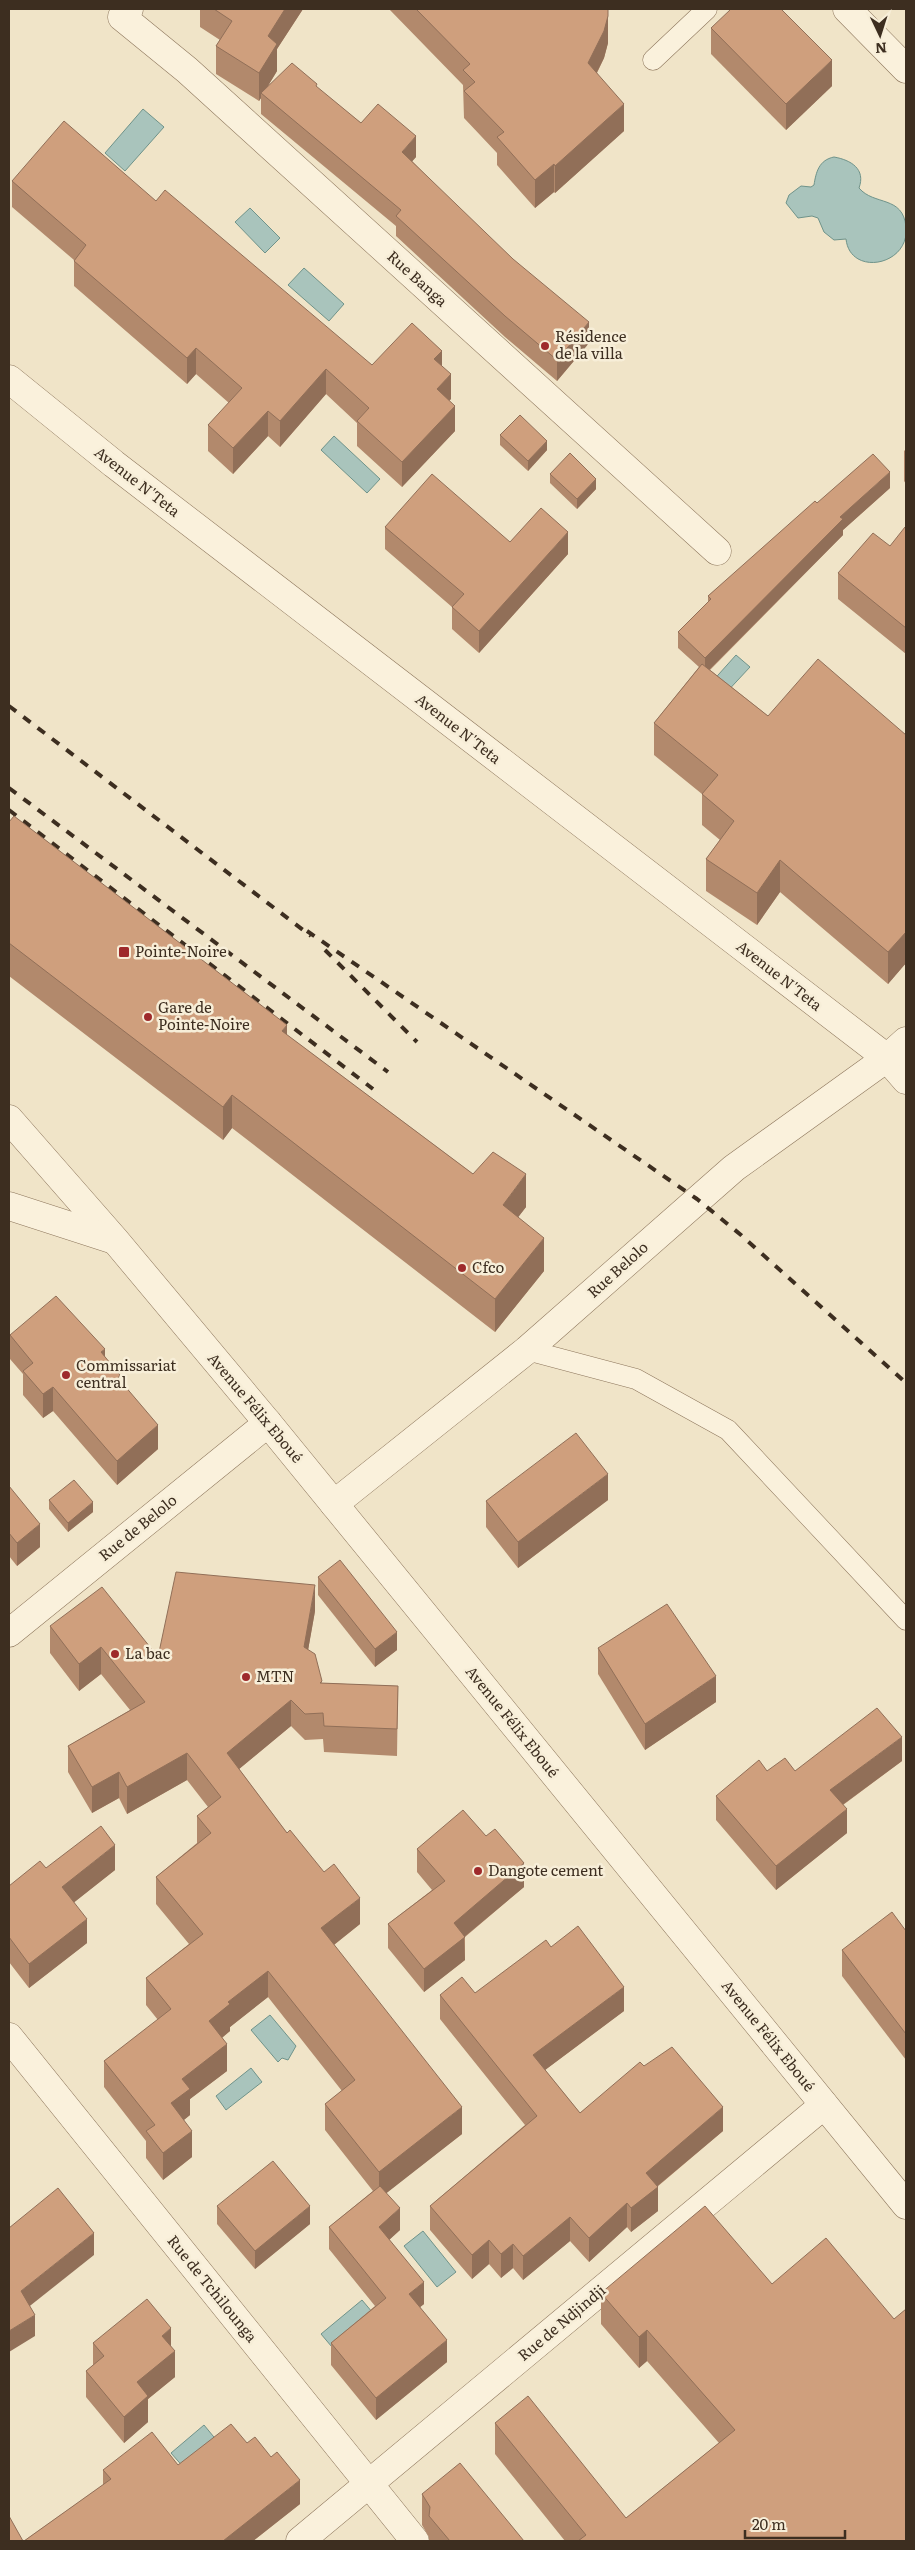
<svg xmlns="http://www.w3.org/2000/svg" width="915" height="2550" font-family="Literata,serif">
  <rect width="100%" height="100%" fill="#f0e4c8"/>
  <g fill="#a9c4bc" stroke="#6f938a">
    <path d="M143,109L164,127L125,171L105,153Z"/>
    <path d="M834,157C851,160 866,169 859,188C874,206 903,195 906,227C910,266 850,277 846,239L834,240L824,232L818,218L812,216L798,218L786,203L789,195L801,186L811,187L814,185C816,172 819,160 834,157Z"/>
    <path d="M250,208L280,238L265,253L235,222Z"/>
    <path d="M304,268L344,304L329,321L288,285Z"/>
    <path d="M334,436L380,479L367,493L321,450Z"/>
    <path d="M736,655L750,667L723,696L710,684Z"/>
    <path d="M270,2015L296,2046L288,2060L282,2058L278,2062L251,2030Z"/>
    <path d="M251,2068L262,2082L226,2110L216,2096Z"/>
    <path d="M423,2231L456,2272L437,2287L404,2246Z"/>
    <path d="M362,2300L378,2319L337,2353L321,2334Z"/>
    <path d="M204,2425L218,2442L185,2469L171,2453Z"/>
  </g>
  <g fill="none" stroke-linecap="round" stroke-linejoin="round">
    <g stroke="#8d765c" stroke-width="21">
      <g id="service">
        <path d="M653,60L707,9"/>
        <path d="M527,1350L636,1379L728,1430L906,1620"/>
      </g>
    </g>
    <g stroke="#8d765c" stroke-width="29">
      <g id="minor">
        <path d="M129,9L122,17L187,70L717,551"/>
        <path d="M847,9L906,69"/>
        <path d="M9,379L114,464L887,1058L906,1080"/>
        <path d="M334,1504L527,1350L734,1168L887,1058L906,1041"/>
        <path d="M9,2037L415,2541"/>
        <path d="M300,2541L824,2105"/>
      </g>
    </g>
    <g stroke="#8d765c" stroke-width="29">
      <g id="tertiary">
        <path d="M9,1119L115,1240L268,1423L906,2205"/>
        <path d="M9,1206L114,1240"/>
        <path d="M9,1633L268,1423"/>
      </g>
    </g>
    <use href="#service" stroke="#faf1dc" stroke-width="20"/>
    <use href="#minor" stroke="#faf1dc" stroke-width="28"/>
    <use href="#tertiary" stroke="#faf1dc" stroke-width="28"/>
    <g stroke="#3d2e20" stroke-width="4" stroke-dasharray="9 9" stroke-linecap="butt">
      <path d="M9,706L311,936"/>
      <path d="M9,788L388,1072"/>
      <path d="M9,810L373,1089"/>
      <path d="M307,931L697,1199L741,1235L906,1383"/>
      <path d="M325,950L417,1042"/>
    </g>
  </g>
  <g fill="#b2896c">
    <path d="M200,9H303L277,49V71L268,86L317,88L361,123L416,157L412,161L589,343L557,381L505,337L396,236V226L261,114V98L259,101L216,74V46L220,40L200,27Z"/>
    <path d="M389,9H608V43L604,58L597,73L624,131L555,193L554,192L535,208L497,165V153L464,118L463,85Z"/>
    <path d="M711,28L832,86L786,130L711,54Z"/>
    <path d="M12,181L156,201L372,365L442,366L451,399L449,400L455,431L402,487L357,446V423L326,394L280,447L268,436L233,474L208,451V425L229,403L196,374L187,384L74,286V260L12,207Z"/>
    <path d="M500,435L547,450L528,471L500,445Z"/>
    <path d="M906,449V484L904,481V451Z"/>
    <path d="M550,474L596,489L577,509L550,483Z"/>
    <path d="M890,488L843,530V535L710,670L768,716L906,735V963L888,984L780,892L757,925L706,891V859L720,840L702,825V794L654,755V723L699,667L678,648V632L708,602V596L817,503Z"/>
    <path d="M385,527L510,542L568,554L479,653L452,629V607L385,549Z"/>
    <path d="M906,528V654L838,599V573L890,546Z"/>
    <path d="M9,822L287,1035L473,1174L526,1207L518,1217L544,1271L495,1332L232,1128L223,1140L9,976Z"/>
    <path d="M10,1335L105,1357L120,1381L158,1449L117,1485L53,1411L43,1418L23,1395V1374L10,1359Z"/>
    <path d="M9,1486L40,1547L17,1566L9,1556Z"/>
    <path d="M49,1500L93,1512L68,1532L49,1509Z"/>
    <path d="M608,1500L518,1568L486,1527V1501Z"/>
    <path d="M318,1577L397,1650L375,1667L318,1595Z"/>
    <path d="M315,1611L308,1650L322,1683L398,1686L397,1756L324,1752L323,1739L305,1740L291,1726L239,1769L287,1833L360,1924L334,1945L462,2134L386,2193L400,2230L389,2240L424,2304L420,2307L447,2362L376,2420L331,2365V2343L375,2306L329,2249V2227L373,2191L325,2130V2104L342,2091L268,1997L230,2027V2031L222,2038L227,2071L190,2099V2115L184,2120L192,2157L163,2180L146,2158V2141L104,2087V2061L158,2020L146,2005V1978L189,1944L156,1904V1877L197,1843V1816L208,1807L187,1780L127,1814L119,1798L92,1813L68,1772V1746L130,1710L101,1674L79,1691L50,1653V1626L158,1657Z"/>
    <path d="M598,1648L716,1702L645,1750L598,1674Z"/>
    <path d="M902,1761L843,1805L847,1833L776,1890L716,1820V1796L767,1771H795Z"/>
    <path d="M417,1849L524,1887L465,1937V1960L424,1992L388,1948V1924L432,1890L417,1872Z"/>
    <path d="M46,1868L115,1870L74,1902L87,1943L29,1988L9,1962V1886Z"/>
    <path d="M906,1931V2060L842,1976V1950Z"/>
    <path d="M551,1947L624,2011L545,2070L580,2113L644,2066L723,2131L657,2187L658,2211L631,2232L627,2227L589,2262L570,2241L523,2280L513,2268L501,2278L489,2264L472,2279L430,2230V2206L525,2125L440,2019V1995L475,1993Z"/>
    <path d="M217,2206L310,2224L255,2269L217,2224Z"/>
    <path d="M772,2284L894,2319L906,2541H565L495,2454V2423L626,2518L719,2443L647,2361L639,2368L601,2324V2293Z"/>
    <path d="M93,2343L171,2346L175,2377L148,2399V2422L124,2443L86,2397V2371L93,2365Z"/>
    <path d="M247,2443L300,2504L253,2541H24L103,2485V2470L178,2465Z"/>
    <path d="M422,2494L524,2541H429V2537L422,2525Z"/>
  </g>
  <g fill="#916f58">
    <path d="M285,9H303L277,49V71L263,94L261,93V98L259,101V73L268,36Z"/>
    <path d="M608,16V43L604,58L588,90V63Z"/>
    <path d="M832,60V86L786,130V104Z"/>
    <path d="M624,104V131L555,193V166Z"/>
    <path d="M416,136V157L402,173V152Z"/>
    <path d="M554,164V192L535,208V180Z"/>
    <path d="M589,322V343L557,381V360Z"/>
    <path d="M196,348V374L187,384V358Z"/>
    <path d="M442,351V376L434,359Z"/>
    <path d="M326,369V394L280,447V421Z"/>
    <path d="M451,374V399L437,414V389Z"/>
    <path d="M455,406V431L402,487V462Z"/>
    <path d="M268,411V436L233,474V448Z"/>
    <path d="M547,441V450L528,471V461Z"/>
    <path d="M890,472V488L843,530V535L705,674V658L840,517Z"/>
    <path d="M596,479V489L577,509V499Z"/>
    <path d="M568,532V554L479,653V631Z"/>
    <path d="M780,860V892L757,925V893Z"/>
    <path d="M906,932V963L888,984V952Z"/>
    <path d="M287,1025V1057L282,1031Z"/>
    <path d="M232,1095V1128L223,1140V1107Z"/>
    <path d="M526,1174V1207L503,1237V1205Z"/>
    <path d="M544,1238V1271L495,1332V1299Z"/>
    <path d="M105,1349V1373L101,1352Z"/>
    <path d="M53,1387V1411L43,1418V1394Z"/>
    <path d="M158,1425V1449L117,1485V1461Z"/>
    <path d="M608,1474V1500L518,1568V1542Z"/>
    <path d="M93,1502V1512L68,1532V1523Z"/>
    <path d="M40,1524V1547L17,1566V1543Z"/>
    <path d="M315,1585V1611L304,1673V1647Z"/>
    <path d="M397,1632V1650L375,1667V1649Z"/>
    <path d="M101,1647V1674L79,1691V1664Z"/>
    <path d="M716,1676V1702L645,1750V1724Z"/>
    <path d="M291,1700V1726L227,1779V1753Z"/>
    <path d="M902,1737V1761L830,1814V1790Z"/>
    <path d="M187,1753V1780L127,1814V1787Z"/>
    <path d="M119,1772V1798L92,1813V1787Z"/>
    <path d="M847,1809V1833L776,1890V1866Z"/>
    <path d="M115,1845V1870L62,1912V1887Z"/>
    <path d="M524,1863V1887L464,1937L465,1960L424,1992V1969L454,1923Z"/>
    <path d="M360,1898V1924L321,1955V1928Z"/>
    <path d="M87,1919V1943L29,1988V1964Z"/>
    <path d="M268,1971V1997L230,2027V2031L209,2048V2021L228,2002Z"/>
    <path d="M624,1987V2011L533,2079V2055Z"/>
    <path d="M227,2044V2071L190,2099V2115L171,2130V2103L182,2079Z"/>
    <path d="M462,2107V2134L379,2199V2172Z"/>
    <path d="M723,2107V2131L655,2188L658,2187V2211L631,2232V2208L646,2173Z"/>
    <path d="M192,2131V2157L163,2180V2153Z"/>
    <path d="M627,2203V2227L589,2262V2238Z"/>
    <path d="M310,2206V2224L255,2269V2251Z"/>
    <path d="M400,2208V2230L379,2249V2227Z"/>
    <path d="M570,2217V2241L523,2280V2256Z"/>
    <path d="M94,2233V2255L21,2313V2291Z"/>
    <path d="M489,2240V2264L472,2279V2255Z"/>
    <path d="M513,2244V2268L501,2278V2254Z"/>
    <path d="M424,2282V2304L409,2316V2294Z"/>
    <path d="M35,2315V2336L9,2352V2331Z"/>
    <path d="M171,2328V2354L175,2351V2377L148,2399V2422L124,2443V2417L137,2382L162,2336Z"/>
    <path d="M647,2330V2361L639,2368V2337Z"/>
    <path d="M447,2340V2362L376,2420V2398Z"/>
    <path d="M300,2480V2504L253,2541H223Z"/>
  </g>
  <g fill="#cf9f7d" stroke="#916f58">
    <path d="M214,9H285L268,36L277,44L259,73L216,46L232,21Z"/>
    <path d="M416,9H608V16L604,31L588,63L624,104L555,166L554,164L535,180L497,137L504,132L464,91L475,82L463,70L470,64Z"/>
    <path d="M731,9H781L832,60L786,104L711,28Z"/>
    <path d="M292,63L317,84L316,86L361,123L378,104L416,136L402,152L513,259L589,322L557,360L505,316L396,216L401,210L261,93Z"/>
    <path d="M64,121L156,201L165,190L372,365L412,323L442,351L434,359L451,374L437,389L455,406L402,462L357,421L369,408L326,369L280,421L268,411L233,448L208,425L242,388L196,348L187,358L74,261L86,245L12,181Z"/>
    <path d="M520,415L547,441L528,461L500,435Z"/>
    <path d="M570,453L596,479L577,499L550,474Z"/>
    <path d="M873,454L890,472L840,517L843,519L705,658L678,632L711,599L708,596L815,501L817,503Z"/>
    <path d="M432,474L510,542L541,508L568,532L479,631L452,607L464,594L385,527Z"/>
    <path d="M905,527L906,528V628L838,573L873,533L890,546Z"/>
    <path d="M818,659L906,735V932L888,952L780,860L757,893L706,859L734,821L702,794L718,775L654,723L702,664L768,716Z"/>
    <path d="M14,816L287,1025L282,1031L473,1174L493,1152L526,1174L503,1205L544,1238L495,1299L232,1095L223,1107L9,943V822Z"/>
    <path d="M56,1296L105,1349L101,1352L120,1375L118,1378L158,1425L117,1461L53,1387L43,1394L23,1371L33,1363L10,1335Z"/>
    <path d="M576,1433L608,1474L518,1542L486,1501Z"/>
    <path d="M74,1480L93,1502L68,1523L49,1500Z"/>
    <path d="M9,1486L40,1524L17,1543L9,1533Z"/>
    <path d="M340,1560L397,1632L375,1649L318,1577Z"/>
    <path d="M176,1572L315,1585L304,1647L315,1654L322,1681L320,1683L398,1686L397,1729L324,1726L323,1713L305,1714L291,1700L227,1753L287,1833L290,1830L324,1872L334,1864L360,1898L321,1928L462,2107L379,2172L325,2104L355,2080L268,1971L228,2002L230,2004L209,2021L227,2044L182,2079L190,2089L171,2103L192,2131L163,2153L146,2131L155,2125L104,2061L171,2009L146,1978L203,1934L156,1877L211,1833L197,1816L221,1797L187,1753L127,1787L119,1772L92,1787L68,1746L145,1702L101,1647L79,1664L50,1626L102,1587L158,1657Z"/>
    <path d="M667,1604L716,1676L645,1724L598,1648Z"/>
    <path d="M877,1708L902,1737L830,1790L847,1809L776,1866L716,1796L759,1760L767,1771L785,1758L795,1771Z"/>
    <path d="M463,1810L486,1836L495,1829L524,1863L454,1923L465,1937L424,1969L388,1924L445,1881L417,1849Z"/>
    <path d="M101,1826L115,1845L62,1887L87,1919L29,1964L9,1937V1886L40,1861L46,1868Z"/>
    <path d="M892,1912L906,1931V2034L842,1950Z"/>
    <path d="M578,1926L624,1987L533,2055L580,2113L640,2062L644,2066L672,2047L723,2107L646,2173L658,2187L631,2208L627,2203L589,2238L570,2217L523,2256L513,2244L501,2254L489,2240L472,2255L430,2206L537,2116L440,1995L462,1977L475,1993L546,1940L551,1947Z"/>
    <path d="M273,2161L310,2206L255,2251L217,2206Z"/>
    <path d="M380,2186L400,2208L379,2227L424,2282L409,2294L447,2340L376,2398L331,2343L386,2298L329,2227Z"/>
    <path d="M58,2188L94,2233L21,2291L35,2315L9,2331V2228Z"/>
    <path d="M705,2206L772,2284L826,2238L894,2319L906,2309V2541H578L586,2535L495,2423L528,2396L626,2518L735,2430L647,2330L639,2337L601,2293Z"/>
    <path d="M147,2299L171,2328L162,2336L175,2351L137,2382L148,2396L124,2417L86,2371L104,2356L93,2343Z"/>
    <path d="M231,2424L247,2443L255,2437L271,2457L277,2452L300,2480L223,2541H24L111,2479L103,2470L152,2432L178,2465Z"/>
    <path d="M460,2463L524,2541H450L429,2516L430,2507L422,2494Z"/>
    <path d="M9,2516L23,2541H9Z"/>
  </g>
  <g fill="#9e2a2b" stroke="#f7eed8" stroke-width="2">
    <circle cx="545" cy="346" r="5"/>
    <rect x="118" y="946" width="12" height="12" rx="2.5"/>
    <circle cx="148" cy="1017" r="5"/>
    <circle cx="462" cy="1268" r="5"/>
    <circle cx="66" cy="1375" r="5"/>
    <circle cx="115" cy="1654" r="5"/>
    <circle cx="246" cy="1677" r="5"/>
    <circle cx="478" cy="1871" r="5"/>
  </g>
  <g text-anchor="middle" stroke-width="5" stroke-linejoin="round" paint-order="stroke">
    <g font-size="15" fill="#3d2e20" stroke="#f7eed8">
      <text transform="translate(417 279) rotate(42)" y="5">Rue Banga</text>
      <text transform="translate(137 482) rotate(38)" y="5">Avenue N'Teta</text>
      <text transform="translate(458 729) rotate(38)" y="5">Avenue N'Teta</text>
      <text transform="translate(779 976) rotate(38)" y="5">Avenue N'Teta</text>
      <text transform="translate(618 1270) rotate(-42)" y="5">Rue Belolo</text>
      <text transform="translate(255 1408) rotate(50)" y="5">Avenue Félix Eboué</text>
      <text transform="translate(138 1528) rotate(-39)" y="5">Rue de Belolo</text>
      <text transform="translate(512 1722) rotate(51)" y="5">Avenue Félix Eboué</text>
      <text transform="translate(768 2036) rotate(51)" y="5">Avenue Félix Eboué</text>
      <text transform="translate(212 2289) rotate(51)" y="5">Rue de Tchilounga</text>
      <text transform="translate(562 2323) rotate(-40)" y="5">Rue de Ndjindji</text>
    </g>
    <g font-size="15" fill="#3d2e20" stroke="#f7eed8" text-anchor="start">
      <text x="555" y="342">Résidence<tspan x="555" dy="17">de la villa</tspan></text>
      <text x="135" y="957">Pointe-Noire</text>
      <text x="158" y="1013">Gare de<tspan x="158" dy="17">Pointe-Noire</tspan></text>
      <text x="472" y="1273">Cfco</text>
      <text x="76" y="1371">Commissariat<tspan x="76" dy="17">central</tspan></text>
      <text x="125" y="1659">La bac</text>
      <text x="256" y="1682">MTN</text>
      <text x="488" y="1876">Dangote cement</text>
    </g>
  </g>
  <rect width="915" height="2550" fill="none" stroke="#3d2e20" stroke-width="20"/>
  <g transform="translate(880 35) rotate(176)" stroke="#f7eed8" stroke-width="4" paint-order="stroke">
  <path d="M0-4L9 19L0 12L-9 19Z" fill="#3d2e20"/>
  <text y="-8" font-size="14" font-weight="bold" text-anchor="middle" fill="#3d2e20">N</text>
  </g>
  <path d="M745 2530v8h100v-8" fill="none" stroke="#3d2e20" stroke-width="2.5"/>
  <text x="752" y="2530" font-size="15" fill="#3d2e20" stroke="#f7eed8" stroke-width="4" paint-order="stroke">20 m</text>
</svg>
